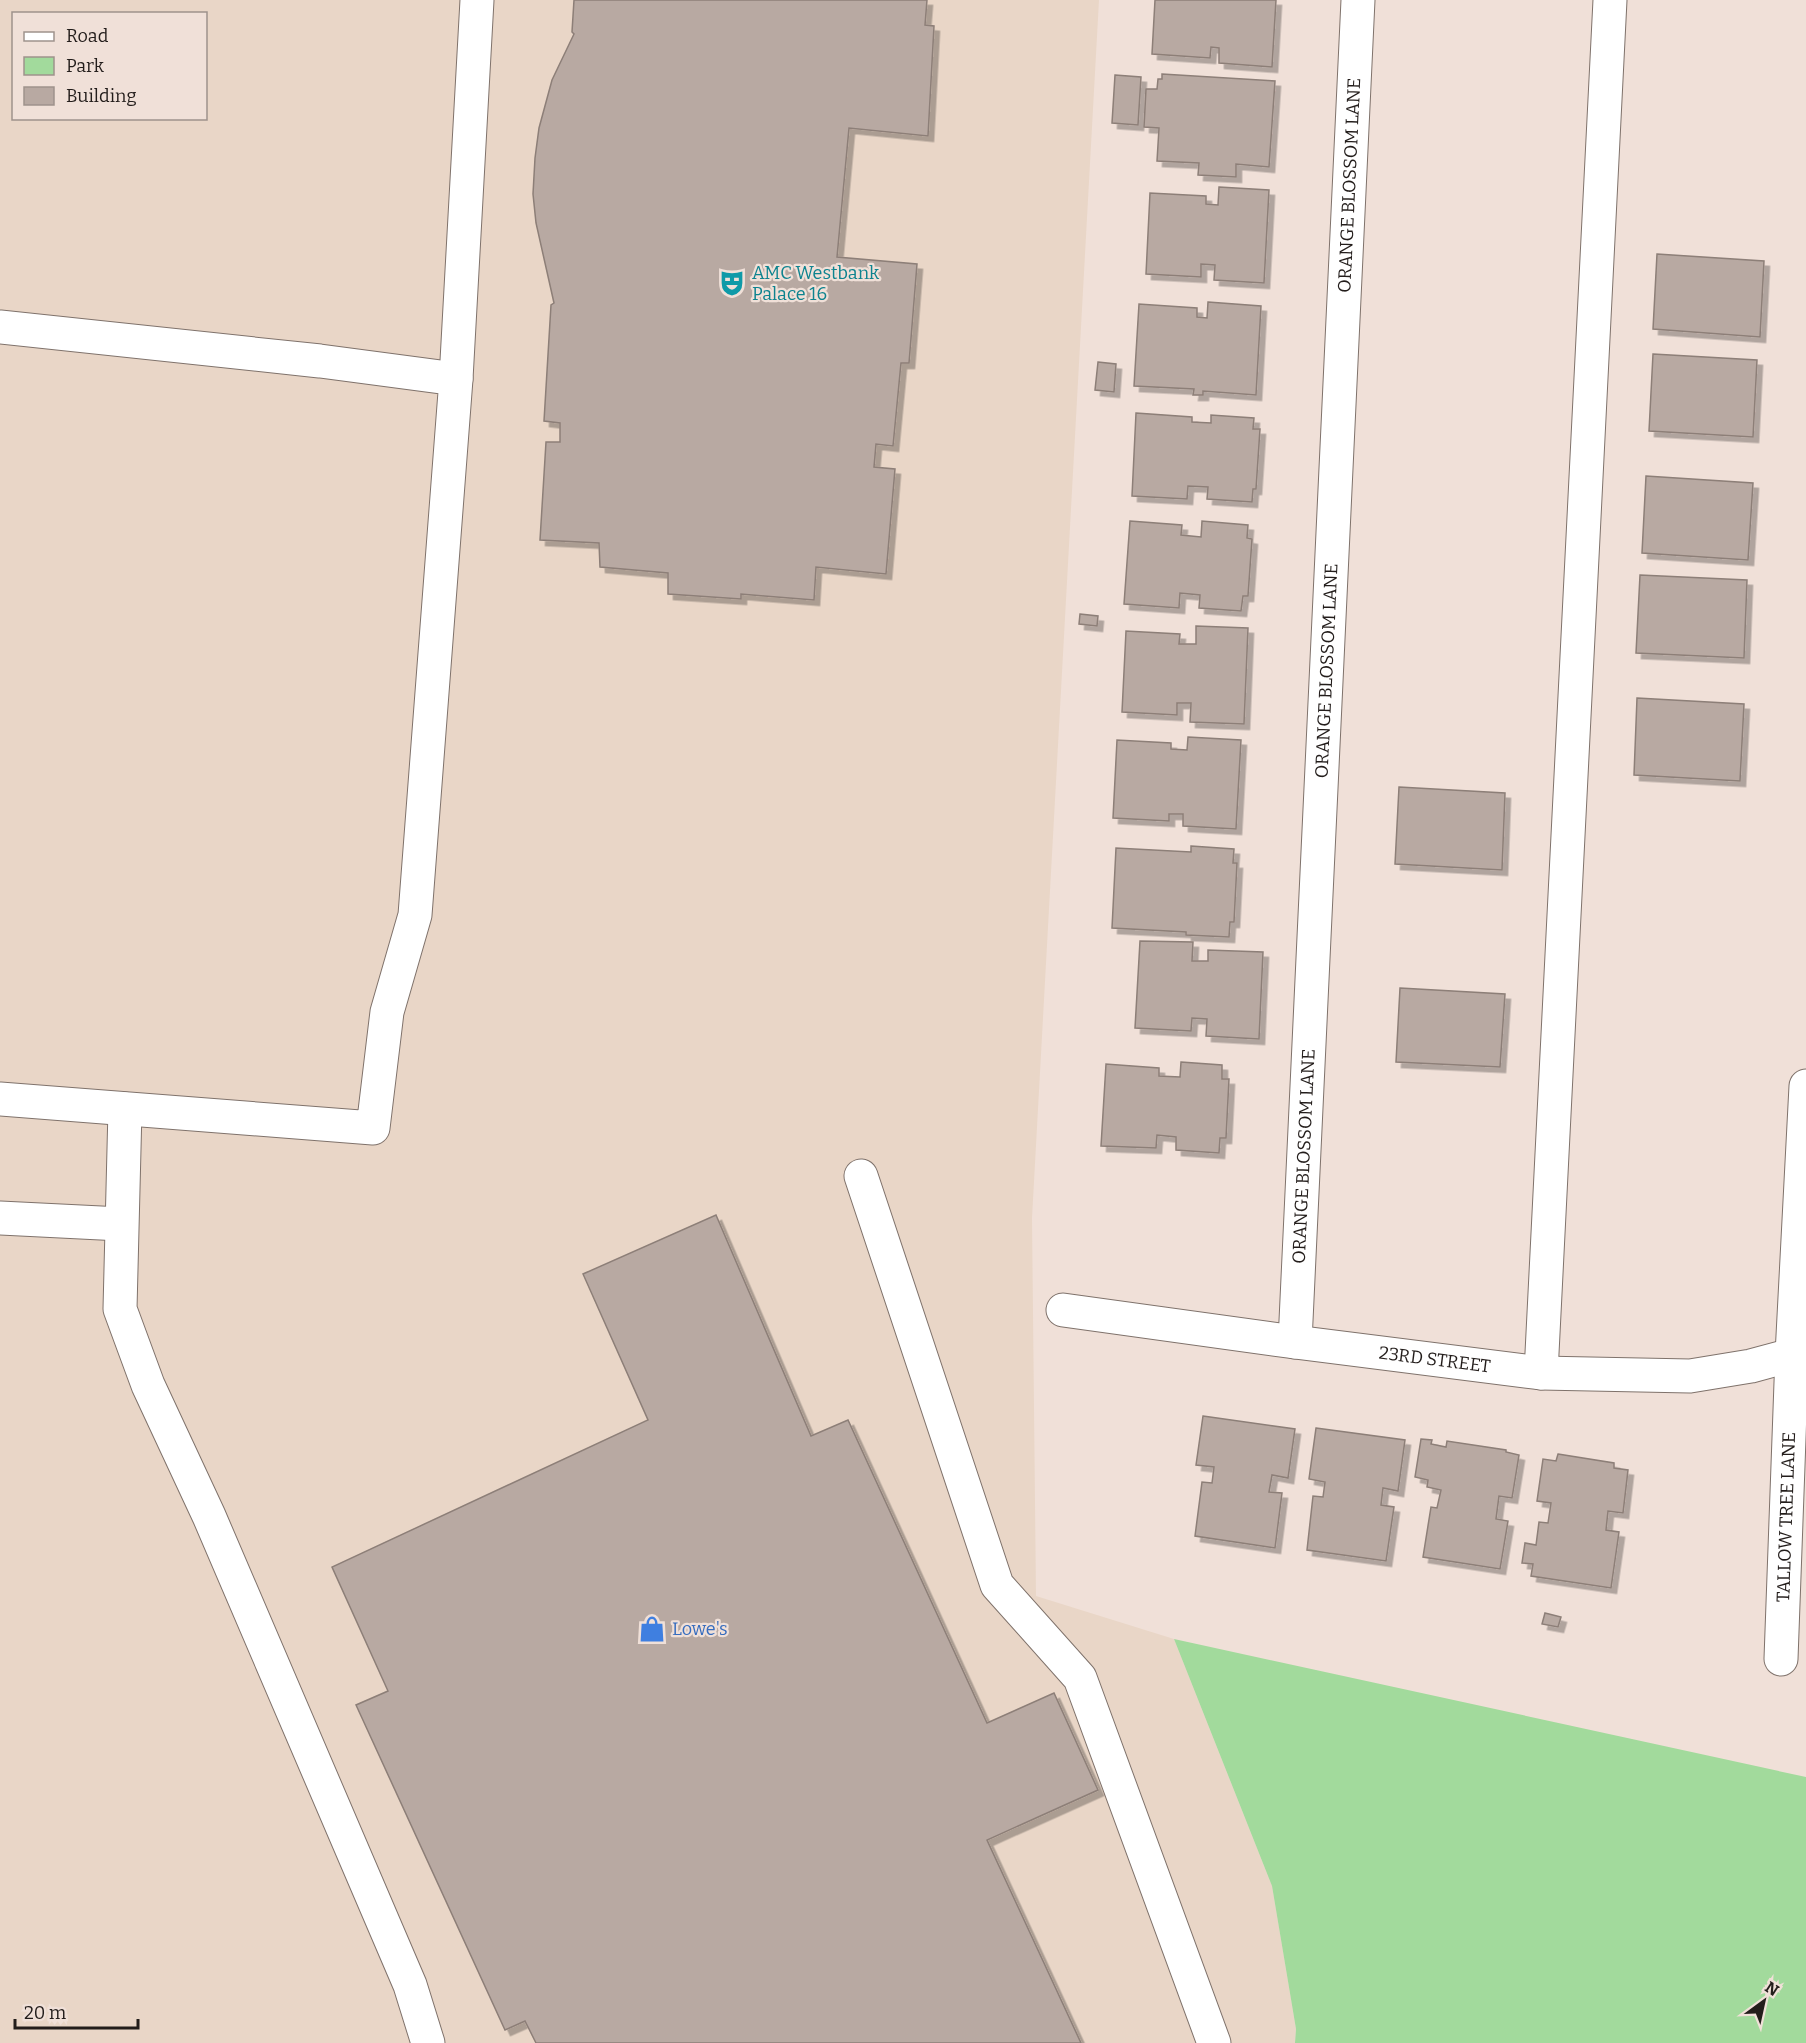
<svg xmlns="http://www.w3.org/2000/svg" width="1806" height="2043" font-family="Bitter,serif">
  <defs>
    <filter id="shadow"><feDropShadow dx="5.5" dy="5.5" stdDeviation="0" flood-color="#0004"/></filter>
  </defs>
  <rect width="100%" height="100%" fill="#f0e0d8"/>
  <path fill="#e9d6c7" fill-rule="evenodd" d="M0,0H1099L1032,1218L1036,1596L1174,1639L1272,1886L1296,2029L1295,2043H0ZM14,14H206V118H14Z"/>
  <path fill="#a2da9c" d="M1174,1639L1806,1777V2043H1295L1296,2029L1272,1886Z"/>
  <g fill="#b8a9a2" stroke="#8d7f78" stroke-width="1.5" filter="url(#shadow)">
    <path d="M574,0H927L925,25L934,26L928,136L849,128L837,257L917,264L909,363H901L893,446L876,444L874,467L895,469L886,574L816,567L814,600L741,594V599L668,594V573L600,567L599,543L540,540L546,442H560V423L544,421L551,305L554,303L536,223L533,194L535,158L539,128L552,80L574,34L572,32Z"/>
    <path d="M1155,0H1276L1272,67L1219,63V48L1211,47L1210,58L1152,54Z"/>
    <path d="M1162,74L1275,81L1269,167L1236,164V177L1198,175L1199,163L1157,161L1159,128L1144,127L1146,89H1157L1158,79H1162Z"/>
    <path d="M1115,75L1141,77L1138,125L1112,123Z"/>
    <path d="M1219,187L1269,190L1264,283L1214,280L1215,265L1201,264V277L1146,274L1150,193L1206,196V204L1218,205Z"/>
    <path d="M1657,254L1764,261L1760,337L1653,329Z"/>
    <path d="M1208,302L1261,306L1256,395L1203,391V395H1193L1194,389L1134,386L1139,304L1197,308V317L1207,318Z"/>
    <path d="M1653,354L1757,360L1753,437L1649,431Z"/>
    <path d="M1098,362L1116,364L1114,392L1095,390Z"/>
    <path d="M1136,413L1192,417V422L1211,423V415L1254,418L1253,429H1260L1256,489H1253L1252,502L1207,499L1208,487L1188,486L1187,499L1132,496Z"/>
    <path d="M1646,476L1753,483L1748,560L1642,553Z"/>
    <path d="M1130,521L1182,525L1181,535L1201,537L1202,521L1248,525L1247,538L1252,539L1248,596H1243L1241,611L1199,608L1200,595L1180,593L1179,608L1124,604Z"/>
    <path d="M1640,575L1747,580L1744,658L1636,653Z"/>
    <path d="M1080,614L1098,616L1097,626L1079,624Z"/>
    <path d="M1196,626L1248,628L1244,724L1190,722L1191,703H1177V715L1122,712L1126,631L1180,634L1179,644H1196Z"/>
    <path d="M1637,698L1744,704L1740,781L1634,775Z"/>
    <path d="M1188,737L1241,740L1236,829L1183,826V814H1169V821L1113,818L1117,740L1171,743V749L1187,750Z"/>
    <path d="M1399,787L1505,793L1502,870L1395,864Z"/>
    <path d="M1191,846L1234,849L1233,863H1237L1234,922H1230L1229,937L1186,935V932L1112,928L1116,848L1191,852Z"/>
    <path d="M1140,941L1193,942L1192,961H1208V950L1263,952L1259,1039L1206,1036L1207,1019L1192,1018L1191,1031L1135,1028Z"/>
    <path d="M1400,988L1505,994L1500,1067L1396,1062Z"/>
    <path d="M1181,1062L1222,1065V1079H1229L1226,1138H1220L1219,1153L1176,1150V1137L1157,1135L1156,1148L1101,1146L1106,1064L1159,1068V1076L1180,1077Z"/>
    <path d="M716,1215L811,1436L848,1420L987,1723L1054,1693L1098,1790L987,1840L1081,2043H536L525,2021L505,2030L356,1705L388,1691L332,1567L648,1420L583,1274Z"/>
    <path d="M1203,1416L1295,1429L1288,1478L1272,1475L1269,1492L1282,1493L1275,1548L1195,1536L1202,1482L1212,1483L1214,1467L1196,1465Z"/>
    <path d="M1316,1428L1405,1440L1398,1491L1383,1488L1381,1505L1394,1507L1386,1561L1307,1550L1313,1496L1323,1497L1325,1482L1309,1479Z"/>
    <path d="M1421,1439L1432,1440L1431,1444L1446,1447L1447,1441L1506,1450V1452L1519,1455L1512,1498L1499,1496L1496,1519L1508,1521L1500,1569L1423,1557L1431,1507L1437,1508L1441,1490L1427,1487L1428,1480L1415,1477Z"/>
    <path d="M1558,1454L1614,1463V1468L1628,1470L1623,1513L1608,1511L1606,1530L1619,1532L1611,1588L1531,1576L1533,1564L1522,1563L1525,1543L1536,1545L1539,1522L1548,1523L1551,1503L1537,1501L1543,1459L1556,1461Z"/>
    <path d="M1545,1613L1561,1617L1558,1627L1542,1624Z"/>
  </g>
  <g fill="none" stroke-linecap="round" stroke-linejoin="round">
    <g stroke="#7f726b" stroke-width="35">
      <g id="minor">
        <path d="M0,327L320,361L456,379L415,915L387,1012L373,1128L0,1099"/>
        <path d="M456,379L477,0"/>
        <path d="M125,1109L120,1309L148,1385L209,1516L410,1985L428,2043"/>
        <path d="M861,1176L997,1585L1080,1678L1214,2043"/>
        <path d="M0,1218L121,1224"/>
        <path id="s1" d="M1063,1310L1295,1342L1541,1373L1690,1376L1751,1366L1806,1351"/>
        <path id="s2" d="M1295,1342L1358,0"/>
        <path d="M1541,1373L1610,0"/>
        <path id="s3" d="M1781,1659L1792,1355L1806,1086"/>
      </g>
    </g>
    <use href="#minor" stroke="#fff" stroke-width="33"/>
  </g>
  <defs>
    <g id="theatre-bare" transform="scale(2.07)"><path d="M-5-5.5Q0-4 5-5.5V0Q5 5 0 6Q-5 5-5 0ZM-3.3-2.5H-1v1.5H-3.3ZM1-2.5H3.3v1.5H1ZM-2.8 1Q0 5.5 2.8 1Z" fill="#0f9aa8" stroke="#f0e0d8" stroke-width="2.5" paint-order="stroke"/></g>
    <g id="shop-bare" transform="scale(2.07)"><path d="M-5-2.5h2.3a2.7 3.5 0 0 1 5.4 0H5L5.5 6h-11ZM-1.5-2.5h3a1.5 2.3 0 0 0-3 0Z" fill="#3f7fe0" stroke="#f0e0d8" stroke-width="2.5" paint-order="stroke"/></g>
  </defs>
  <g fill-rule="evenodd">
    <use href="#theatre-bare" x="732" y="283"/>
    <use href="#shop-bare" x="652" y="1629"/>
  </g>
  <g text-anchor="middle" stroke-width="4.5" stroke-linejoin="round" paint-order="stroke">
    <g font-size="18" fill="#231d1b" stroke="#f0e0d8">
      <text dy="6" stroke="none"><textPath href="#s2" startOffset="1158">ORANGE BLOSSOM LANE</textPath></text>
      <text dy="6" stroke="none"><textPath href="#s2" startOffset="672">ORANGE BLOSSOM LANE</textPath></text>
      <text dy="6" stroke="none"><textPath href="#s2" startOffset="186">ORANGE BLOSSOM LANE</textPath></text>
      <text dy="6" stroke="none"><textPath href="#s1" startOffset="375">23RD STREET</textPath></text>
      <text dy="6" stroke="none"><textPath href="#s3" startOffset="142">TALLOW TREE LANE</textPath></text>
    </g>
    <g font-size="18" fill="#0d838f" stroke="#f0e0d8" text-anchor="start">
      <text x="752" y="279">AMC Westbank<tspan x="752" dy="21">Palace 16</tspan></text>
    </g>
    <g font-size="18" fill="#366cbe" stroke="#f0e0d8" text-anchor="start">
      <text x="672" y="1635">Lowe's</text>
    </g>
  </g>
  <rect x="12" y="12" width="195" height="108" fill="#f0e0d8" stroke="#9e928c" stroke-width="1.5"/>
  <rect x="24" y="32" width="30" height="9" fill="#ffffff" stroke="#9e928c" stroke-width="1.5"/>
  <text x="66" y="42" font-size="18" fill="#231d1b">Road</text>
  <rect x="24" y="57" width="30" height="18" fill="#a2da9c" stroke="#9e928c" stroke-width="1.5"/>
  <text x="66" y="72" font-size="18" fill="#231d1b">Park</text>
  <rect x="24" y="87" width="30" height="18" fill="#b8a9a2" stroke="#9e928c" stroke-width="1.5"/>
  <text x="66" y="102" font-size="18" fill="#231d1b">Building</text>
  <g transform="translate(1764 2001) rotate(33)" stroke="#f0e0d8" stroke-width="4.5" paint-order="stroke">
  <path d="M0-4.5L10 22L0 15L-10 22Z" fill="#231d1b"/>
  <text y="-9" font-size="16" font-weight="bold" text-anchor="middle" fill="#231d1b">N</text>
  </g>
  <path d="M15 2019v9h123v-9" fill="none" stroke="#231d1b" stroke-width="3"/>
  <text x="24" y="2019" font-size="18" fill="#231d1b" stroke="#f0e0d8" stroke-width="4.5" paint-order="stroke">20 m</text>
</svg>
